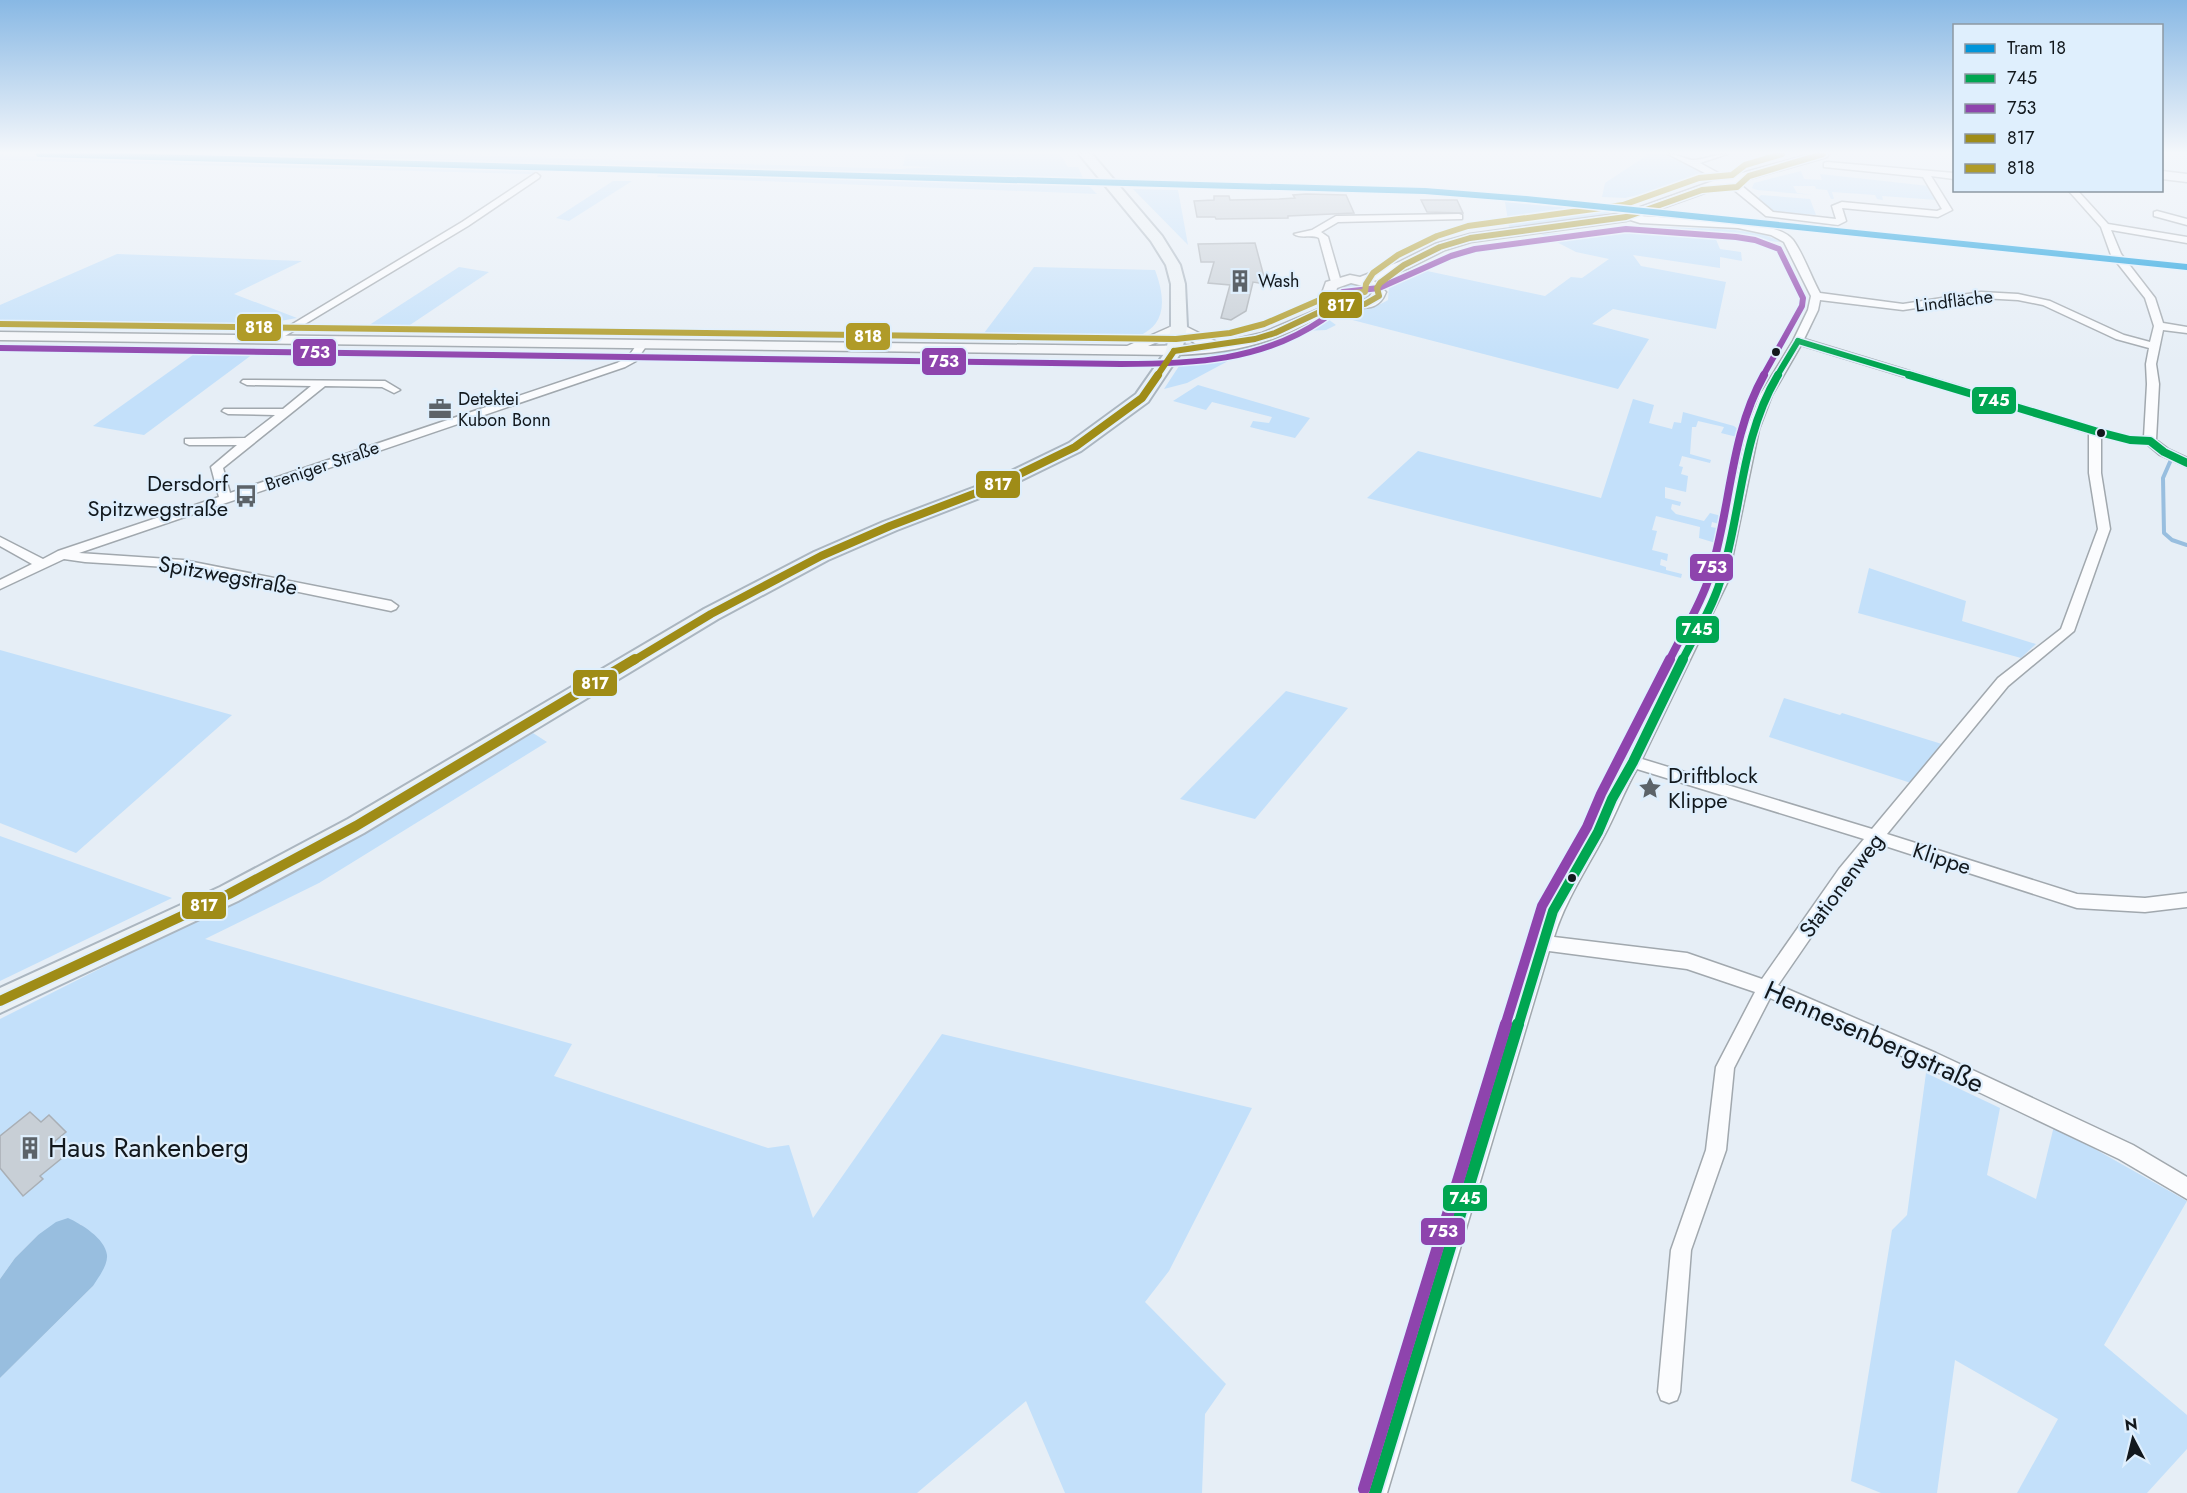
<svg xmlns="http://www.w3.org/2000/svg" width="2187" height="1493" font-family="Jost,sans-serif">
  <rect width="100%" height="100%" fill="#e6eef6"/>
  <g fill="#c3e0fa">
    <path d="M181,154H429L900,169L935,167L903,166L906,154H1060L1068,167H1078L1083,178Z"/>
    <path d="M1649,154H1667L1713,178L1625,198L1602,197L1605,183Z"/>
    <path d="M0,155L542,170L531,174L0,160Z"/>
    <path d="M1801,171L1804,179L1822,180L1820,174L1929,186L1937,200L1882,196L1883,200L1877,199L1875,195L1832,192L1834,199H1831L1827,190L1816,189L1815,186H1793L1797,193L1813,195L1757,190L1752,188L1754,183Z"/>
    <path d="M656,172L1086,183L1097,194L657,177L659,173Z"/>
    <path d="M613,181H632L569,221L556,218Z"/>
    <path d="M1133,189L1178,190L1188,245Z"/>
    <path d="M1761,195L1810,199L1816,215L1807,214L1808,218L1771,212L1758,198Z"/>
    <path d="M1505,202L1611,212L1599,216L1509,227Z"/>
    <path d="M1665,227C1696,229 1755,226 1781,242L1715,237L1720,249L1741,252L1742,261L1720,257V268L1633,255L1641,266L1726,282L1716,329L1613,309L1592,324L1649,339L1618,389L1337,316L1335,313C1354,305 1369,312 1388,300L1389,285L1413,268L1545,296L1571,277L1582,278L1609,259L1576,252L1541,234Z"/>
    <path d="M117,254L302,261L234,294L297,318L241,328L0,325V305Z"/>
    <path d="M459,267L489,272L401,331H360Z"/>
    <path d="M1034,267L1155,270C1184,347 1116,343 1063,342L1060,337C1034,332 1007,337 981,337Z"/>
    <path d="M1347,282L1359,283L1374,293L1370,299C1355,302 1347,301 1335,292V289Z"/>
    <path d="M1317,319H1328L1336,325L1326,330L1304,331L1243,353L1187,383L1164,389L1181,363L1203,356L1251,347L1286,334Z"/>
    <path d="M204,347L261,348L144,435L93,426Z"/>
    <path d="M1198,385L1310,418L1295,438L1250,427L1253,421L1269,423L1272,417L1212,402L1206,410L1173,401Z"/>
    <path d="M1633,399L1654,405L1649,423L1672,429L1674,422L1681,423L1683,412L1734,426L1742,433L1741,438L1721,433L1724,427L1698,421L1696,427H1692L1690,454L1711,460L1710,463L1682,456L1679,466L1683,467L1681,474L1688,476L1686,492L1665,487V498L1681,502L1680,506L1672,504L1671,509L1676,514L1704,521L1710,513L1725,517L1723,525L1712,522L1711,527L1722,529L1719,544L1699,538L1700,527L1656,516L1652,530L1657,531L1652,550L1668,554L1667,561L1661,559L1660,565L1666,567V570L1682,574L1681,578L1367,498L1418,451L1601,498Z"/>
    <path d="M1869,568L1966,601L1962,621L2036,644L2021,658L1858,613Z"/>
    <path d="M0,650L232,715L76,853L0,823Z"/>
    <path d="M1286,691L1348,708L1255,819L1180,799Z"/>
    <path d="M1784,698L1840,715L1842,713L1945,745L1914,784L1769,737Z"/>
    <path d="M533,733L547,742L319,883L205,939L572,1044L554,1076L768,1148L789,1145L813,1218L942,1034L1252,1108L1169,1271L1145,1302L1226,1384L1205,1414L1202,1493H1065L1026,1401L917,1493H0V1378L93,1286L104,1247L80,1224L38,1235L15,1258L0,1279V1019L288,874Z"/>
    <path d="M0,836L172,898L0,981Z"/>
    <path d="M1926,1073L2000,1108L1987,1175L2036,1199L2054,1126L2187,1201L2104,1345L2187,1415V1449L2147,1493H2017L2058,1419L1955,1360L1937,1493H1881L1851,1481L1892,1230L1907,1215Z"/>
  </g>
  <path fill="#98bedf" d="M68,1218C81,1224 105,1238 107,1255C108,1265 98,1278 93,1286L0,1378V1279L15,1258L38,1235L56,1222Z"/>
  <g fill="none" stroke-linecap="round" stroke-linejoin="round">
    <path stroke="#98bedf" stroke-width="4" d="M2170,462L2163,478L2164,533L2172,540L2187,545"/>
  </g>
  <g fill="#c8cfd6" stroke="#a9afb5" stroke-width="1.5">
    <path d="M1306,194L1346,195L1354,213L1288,216V218L1216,219L1215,217H1197L1194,201L1214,200V196H1229L1230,200L1279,199L1295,198L1293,195Z"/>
    <path d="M1421,200H1457L1463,213L1427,212Z"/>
    <path d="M1255,243L1266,284L1253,282L1246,311L1231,320L1221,318L1230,285L1208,283L1214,262H1201L1198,244Z"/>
    <path d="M30,1112L41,1122L49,1115L66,1132L54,1142L67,1154L40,1176L43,1179L23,1196L0,1168V1136Z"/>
  </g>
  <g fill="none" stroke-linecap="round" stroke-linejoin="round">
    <g stroke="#a1a8ae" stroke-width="3">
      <g id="street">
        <path d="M1668,154C1678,154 1684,159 1692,160C1700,161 1716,154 1727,154L1700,163L1742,186L1773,212L1836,219L1832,206L1842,202L1937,211L1942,209L1923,177L1824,167V163L1827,162L1954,173V179L1931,176L1952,210L1938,217L1842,208L1846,221L1838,225L1766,216L1728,185Z"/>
        <path d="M536,173L540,176L539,178L468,226L275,342L271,343L266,340L462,222Z"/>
        <path d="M2068,190H2077L2108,224L2187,237V243L2111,230L2121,254L2155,298L2163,323L2187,327V333L2163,330L2156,364L2159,384L2156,440L2168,449L2187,458V467L2160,455L2147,444L2130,443L2101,436V473L2110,529L2074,631L2008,686L1887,834L2077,894L2145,898L2187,893V907L2145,912L2077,908L1879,844L1851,879L1778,985L1936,1053L2133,1145L2187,1177V1199L2119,1159L1922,1065L1770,998L1734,1068L1726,1150L1691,1250L1680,1392L1677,1400L1669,1403L1661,1400L1658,1392L1671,1250L1706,1150L1716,1067L1755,992L1687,969L1549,951L1387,1493H1363L1545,911L1591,830L1604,799L1626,760L1713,583L1747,429L1760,395L1793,341L1808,310L1811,296L1784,242L1771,235L1738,228L1640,223L1621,217L1626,214C1660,221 1773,214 1793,240C1804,255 1811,277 1820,293L1903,304L1981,292L2018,294L2050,301L2124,335L2150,342L2154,326L2145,298L2111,255L2101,227ZM1981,298L2018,300L2043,305L2116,339L2149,348L2146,364L2147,384L2144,437H2130L2099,429L1804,339L1818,310L1820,300L1903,310ZM1801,345L2089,433V473L2098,529L2061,629L1998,678L1872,829L1642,759L1727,583L1759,429L1772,395ZM1637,769L1864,839L1839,869L1762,979L1687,953L1554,937C1565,901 1586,870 1604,836C1616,814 1624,791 1637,769Z"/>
        <path d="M2157,211L2187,219V225L2154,216V212Z"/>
        <path d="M1459,214L1462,215V219L1338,222L1321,232L1328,237L1341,282L1336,285L1331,282L1319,238C1311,234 1301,239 1294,234L1312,230L1336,216Z"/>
        <path d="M642,342L647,345L636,361L625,367L79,553L183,560L391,601L398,606L396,609L391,611L183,568L85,562L64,559L0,589V580L32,564L0,546V537L43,559L58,551L219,497L211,467L237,445H189L185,443V439L245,438L275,415L228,414L222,411L224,409H283L311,386L247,385L241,382L243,380L385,381L400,390L394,393L382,387L325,386L223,468L230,493L617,363L628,357L638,343Z"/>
      </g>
    </g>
    <g stroke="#a1a8ae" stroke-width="3">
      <g id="secondary">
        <path d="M1811,154H1829L1827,157L1721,187L1626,221L1471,242L1445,250L1409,268L1374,281L1386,292C1377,316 1357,304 1339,310C1316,318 1296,330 1275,338C1243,350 1208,354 1174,355L0,340V332L1127,346L1179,323L1219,343L1262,333L1333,303L1322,293L1326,282L1350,275L1360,277L1399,262L1435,244L1470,234L1624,213L1713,181ZM1351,283L1363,286L1372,293C1364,307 1346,300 1336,292L1337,288ZM1178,333L1198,345L1148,346Z"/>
        <path d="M2162,171L2187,174V182L2162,179Z"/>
      </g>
    </g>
    <g stroke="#abb6c0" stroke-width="4">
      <path id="primary" d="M1079,154H1092L1162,236L1180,265L1185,284L1187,327L1182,351L1148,402L1081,451L1003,489L897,530L828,560L718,619L364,833L238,901L0,1013V988L220,887L348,819L704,609L814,552L883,522L991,481L1069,443L1136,394L1166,351L1171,327V284L1166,265L1151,241Z"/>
    </g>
    <use href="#street" fill="#fbfcfe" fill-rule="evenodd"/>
    <use href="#secondary" fill="#f4f6f9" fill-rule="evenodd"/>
    <use href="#primary" fill="#ebf1f5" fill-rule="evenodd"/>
    <g stroke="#dfeffd" stroke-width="9">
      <g id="bus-1-far3">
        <path d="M1798,341L1914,376"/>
        <path d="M1777,376L1798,341"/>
      </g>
    </g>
    <g stroke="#dfeffd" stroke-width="11">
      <g id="bus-1-far2">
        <path d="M1909,375L2095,431L2130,440L2150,441L2164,452L2187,463"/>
        <path d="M1682,661C1695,635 1712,609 1720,582C1742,513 1740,438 1778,375"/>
      </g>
    </g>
    <g stroke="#dfeffd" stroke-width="14">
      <path id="bus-1-far1" d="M1518,1026L1553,911L1598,832L1612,799L1633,762L1683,659"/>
    </g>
    <g stroke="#dfeffd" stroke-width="16">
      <path id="bus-1" d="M1375,1493L1518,1024"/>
    </g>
    <g stroke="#dfeffd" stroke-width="9">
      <path id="bus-2-far3" d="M0,348L1121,364C1192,364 1262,361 1322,320C1332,313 1344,306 1343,292L1379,288L1451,256L1475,249L1626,229L1736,237L1755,240L1779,249L1803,298L1802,306L1763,376"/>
    </g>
    <g stroke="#dfeffd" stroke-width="11">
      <path id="bus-2-far2" d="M1669,661C1682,634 1700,606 1709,578C1731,511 1729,437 1764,375"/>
    </g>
    <g stroke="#dfeffd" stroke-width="14">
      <path id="bus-2-far1" d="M1505,1026L1542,906L1587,827L1601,794L1670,659"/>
    </g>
    <g stroke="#dfeffd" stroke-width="16">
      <path id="bus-2" d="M1364,1489L1506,1024"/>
    </g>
    <g stroke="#dfeffd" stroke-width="9">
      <g id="bus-3-far2">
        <path d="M1174,351L1255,339L1275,333L1326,309L1341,305L1365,304L1379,296L1377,288L1380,283L1404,265L1440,247L1470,238L1626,217L1702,190L1737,187L1749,176L1823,154"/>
        <path d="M1157,376L1174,351"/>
      </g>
    </g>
    <g stroke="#dfeffd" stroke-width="11">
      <path id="bus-3-far1" d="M633,661L711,614L821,556L890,526L997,485L1075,447L1142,398L1158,375"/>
    </g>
    <g stroke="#dfeffd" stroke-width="14">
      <path id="bus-3" d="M0,1001L229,894L356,826L635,659"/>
    </g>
    <g stroke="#dfeffd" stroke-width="9">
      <path id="bus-4" d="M0,324L1176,339L1230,333L1264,324L1331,295L1365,292L1366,284L1373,273L1398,255L1437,236L1468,226L1623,205L1699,178L1732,175L1745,165L1782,154"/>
    </g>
    <use href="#bus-1-far3" stroke="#00a651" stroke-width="6"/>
    <use href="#bus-1-far2" stroke="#00a651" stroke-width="8"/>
    <use href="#bus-1-far1" stroke="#00a651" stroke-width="10"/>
    <use href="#bus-1" stroke="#00a651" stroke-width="12"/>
    <use href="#bus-2-far3" stroke="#8e44ad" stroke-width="6"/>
    <use href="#bus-2-far2" stroke="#8e44ad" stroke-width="8"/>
    <use href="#bus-2-far1" stroke="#8e44ad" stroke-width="10"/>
    <use href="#bus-2" stroke="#8e44ad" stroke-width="12"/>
    <use href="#bus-3-far2" stroke="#9f8c17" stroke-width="6"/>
    <use href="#bus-3-far1" stroke="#9f8c17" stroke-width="8"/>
    <use href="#bus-3" stroke="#9f8c17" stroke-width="10"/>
    <use href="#bus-4" stroke="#b09b28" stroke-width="6"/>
    <g stroke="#dfeffd" stroke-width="9">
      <path id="tram-1" d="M39,154L1425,191L1526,199L2187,267"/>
    </g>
    <use href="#tram-1" stroke="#0095da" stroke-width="6"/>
  </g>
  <linearGradient id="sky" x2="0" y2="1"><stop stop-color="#88b8e4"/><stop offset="0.42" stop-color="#f4f7fb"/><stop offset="1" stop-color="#f4f7fb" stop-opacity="0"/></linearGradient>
  <rect width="2187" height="363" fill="url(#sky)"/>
  <defs>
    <g id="building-bare" transform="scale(1.8)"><path d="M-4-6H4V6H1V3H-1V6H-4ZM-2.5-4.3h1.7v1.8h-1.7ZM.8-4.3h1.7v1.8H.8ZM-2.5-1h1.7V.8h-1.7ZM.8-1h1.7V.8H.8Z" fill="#5c6369" stroke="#dfeffd" stroke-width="2.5" paint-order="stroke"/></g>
    <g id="office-bare" transform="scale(1.8)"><path d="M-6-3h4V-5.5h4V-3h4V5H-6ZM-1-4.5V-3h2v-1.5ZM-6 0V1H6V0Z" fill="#5c6369" stroke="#dfeffd" stroke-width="2.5" paint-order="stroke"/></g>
    <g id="bus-bare" transform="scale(1.8)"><path d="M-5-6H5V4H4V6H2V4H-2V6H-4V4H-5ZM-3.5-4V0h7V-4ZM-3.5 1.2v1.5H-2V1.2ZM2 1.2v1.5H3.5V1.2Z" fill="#5c6369" stroke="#dfeffd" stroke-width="2.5" paint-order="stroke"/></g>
    <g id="sight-bare" transform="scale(1.8)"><path d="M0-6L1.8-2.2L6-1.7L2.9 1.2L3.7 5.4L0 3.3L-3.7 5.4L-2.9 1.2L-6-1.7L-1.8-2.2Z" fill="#5c6369" stroke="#dfeffd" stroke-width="2.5" paint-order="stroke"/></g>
  </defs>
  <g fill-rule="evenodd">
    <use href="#building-bare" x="1240" y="281"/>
    <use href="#office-bare" x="440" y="409"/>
    <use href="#bus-bare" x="246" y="496"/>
    <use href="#sight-bare" x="1650" y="788"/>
    <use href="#building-bare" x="30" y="1148"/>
  </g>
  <g fill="#12181d" stroke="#dfeffd" stroke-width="2">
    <circle cx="1776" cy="352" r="5"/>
    <circle cx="2101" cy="433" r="5"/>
    <circle cx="1572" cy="878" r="5"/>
  </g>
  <g text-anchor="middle" stroke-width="4.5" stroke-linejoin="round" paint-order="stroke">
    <g font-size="18" fill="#12181d" stroke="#dfeffd" text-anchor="start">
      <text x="1258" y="287">Wash</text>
      <text x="458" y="405">Detektei<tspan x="458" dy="21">Kubon Bonn</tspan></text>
    </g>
    <g font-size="18" fill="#12181d" stroke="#dfeffd">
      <text transform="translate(1954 301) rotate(-7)" y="6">Lindfläche</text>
      <text transform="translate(322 466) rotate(-19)" y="6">Breniger Straße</text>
    </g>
    <g font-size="22" fill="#12181d" stroke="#dfeffd" text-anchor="end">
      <text x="228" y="491">Dersdorf<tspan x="228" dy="25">Spitzwegstraße</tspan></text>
      <text x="1668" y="783" text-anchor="start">Driftblock<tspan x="1668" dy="25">Klippe</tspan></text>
    </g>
    <g font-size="22" fill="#12181d" stroke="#dfeffd">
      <text transform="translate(228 575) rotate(10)" y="8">Spitzwegstraße</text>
      <text transform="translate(1942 858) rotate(18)" y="8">Klippe</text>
      <text transform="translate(1841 885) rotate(-53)" y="8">Stationenweg</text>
    </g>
    <g font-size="27" fill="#12181d" stroke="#dfeffd">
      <text transform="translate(1874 1037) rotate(24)" y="9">Hennesenbergstraße</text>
    </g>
    <g font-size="27" fill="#12181d" stroke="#dfeffd" text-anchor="start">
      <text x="48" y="1157">Haus Rankenberg</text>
    </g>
  </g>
  <g stroke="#dfeffd" stroke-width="2">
    <rect x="1318" y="291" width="45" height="28" rx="6" fill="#9f8c17"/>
    <rect x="236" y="313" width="46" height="29" rx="6" fill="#b09b28"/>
    <rect x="845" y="322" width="46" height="29" rx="6" fill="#b09b28"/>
    <rect x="292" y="338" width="45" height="29" rx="6" fill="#8e44ad"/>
    <rect x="921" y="347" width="46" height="29" rx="6" fill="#8e44ad"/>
    <rect x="1971" y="386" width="46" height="29" rx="6" fill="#00a651"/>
    <rect x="975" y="470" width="46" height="29" rx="6" fill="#9f8c17"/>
    <rect x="1689" y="553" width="45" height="29" rx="6" fill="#8e44ad"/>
    <rect x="1675" y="615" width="45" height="29" rx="6" fill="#00a651"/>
    <rect x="572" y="669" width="46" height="28" rx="6" fill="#9f8c17"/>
    <rect x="181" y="891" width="46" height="29" rx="6" fill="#9f8c17"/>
    <rect x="1442" y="1184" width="46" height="28" rx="6" fill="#00a651"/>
    <rect x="1420" y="1217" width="46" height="29" rx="6" fill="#8e44ad"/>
  </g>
  <g font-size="16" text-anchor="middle" font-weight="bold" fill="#fff">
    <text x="1341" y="311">817</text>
    <text x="259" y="333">818</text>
    <text x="868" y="342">818</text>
    <text x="315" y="358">753</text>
    <text x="944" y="367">753</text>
    <text x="1994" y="406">745</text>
    <text x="998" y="490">817</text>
    <text x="1712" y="573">753</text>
    <text x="1697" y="635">745</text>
    <text x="595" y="689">817</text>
    <text x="204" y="911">817</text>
    <text x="1465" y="1204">745</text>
    <text x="1443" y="1237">753</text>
  </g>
  <rect x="1953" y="24" width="210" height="168" fill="#dfeffd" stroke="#8d99a3" stroke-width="1.5"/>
  <rect x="1965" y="44" width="30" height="9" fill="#0095da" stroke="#8d99a3" stroke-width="1.5"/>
  <text x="2007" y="54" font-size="18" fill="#12181d">Tram 18</text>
  <rect x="1965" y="74" width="30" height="9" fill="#00a651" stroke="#8d99a3" stroke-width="1.5"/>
  <text x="2007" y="84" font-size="18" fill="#12181d">745</text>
  <rect x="1965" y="104" width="30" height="9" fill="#8e44ad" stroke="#8d99a3" stroke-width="1.5"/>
  <text x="2007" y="114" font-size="18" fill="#12181d">753</text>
  <rect x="1965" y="134" width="30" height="9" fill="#9f8c17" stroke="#8d99a3" stroke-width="1.5"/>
  <text x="2007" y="144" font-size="18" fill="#12181d">817</text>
  <rect x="1965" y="164" width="30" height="9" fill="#b09b28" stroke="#8d99a3" stroke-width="1.5"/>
  <text x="2007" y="174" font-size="18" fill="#12181d">818</text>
  <g transform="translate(2133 1439) rotate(353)" stroke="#dfeffd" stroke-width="4.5" paint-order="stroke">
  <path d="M0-4.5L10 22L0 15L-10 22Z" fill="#12181d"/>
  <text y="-9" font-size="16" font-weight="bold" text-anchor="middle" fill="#12181d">N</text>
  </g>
</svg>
